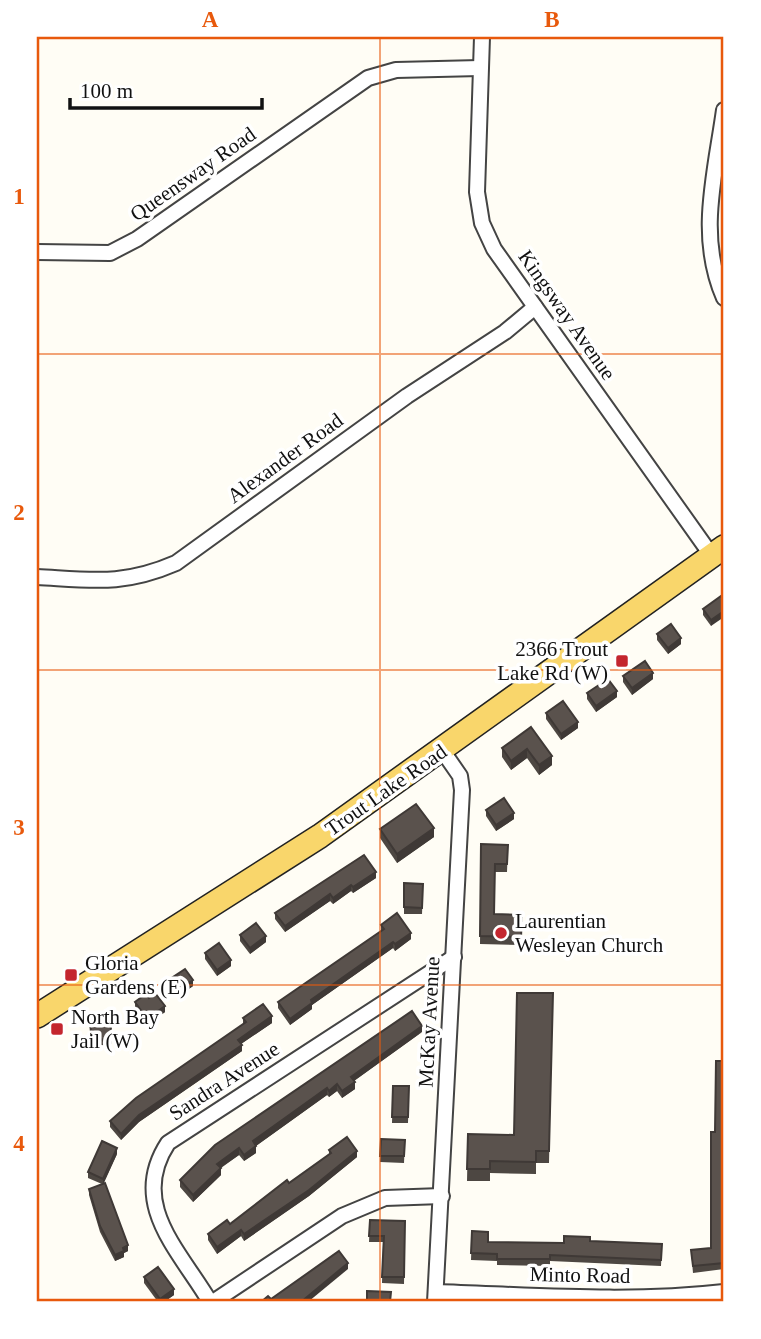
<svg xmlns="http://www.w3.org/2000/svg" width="761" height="1339" font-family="'Times New Roman',serif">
  <rect width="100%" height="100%" fill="#fffdf5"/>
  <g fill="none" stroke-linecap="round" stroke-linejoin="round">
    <g stroke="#444" stroke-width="18">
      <g id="minor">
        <path d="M482,37L477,192L482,223L494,249L712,556"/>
        <path d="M724,110C715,175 697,236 724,298"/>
        <path d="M37,252L110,253L137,239L368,78L396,70L480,68"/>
        <path d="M37,577C92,580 123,586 176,563L407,396L505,332L535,307"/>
        <path d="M436,1292C531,1295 629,1303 724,1292"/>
        <path d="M210,1302C180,1251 128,1204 168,1143L454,957"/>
        <path d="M213,1302L342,1216L385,1198L442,1196"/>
        <path d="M435,1302L462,790L460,776L442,750"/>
      </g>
    </g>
    <g stroke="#222" stroke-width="26">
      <path id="primary" d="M37,1016L320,836L724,547"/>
    </g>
    <use href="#minor" stroke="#fff" stroke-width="14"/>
    <use href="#primary" stroke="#f9d66b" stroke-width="23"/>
  </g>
  <g fill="#4d4742">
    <path d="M724,602L711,626L703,615V609Z"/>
    <path d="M657,634L681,644L668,654L657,640Z"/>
    <path d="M623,676L653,679L632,695L623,682Z"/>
    <path d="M587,693L617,697L596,712L587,699Z"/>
    <path d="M546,713L578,728L561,740L546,719Z"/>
    <path d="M531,727L552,765L539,775L527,758L511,770L502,757V748Z"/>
    <path d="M486,810L514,819L496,831L486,816Z"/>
    <path d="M380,829L434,837L397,863L380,838Z"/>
    <path d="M481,844L508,845L507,872H495L494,914L522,915L521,945L480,944Z"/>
    <path d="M364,855L376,878L353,893L351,891L333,904L330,901L285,932L275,919V913Z"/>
    <path d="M423,884L422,914H404V907Z"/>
    <path d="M381,925L411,939L395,951L393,948L312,1005V1009L290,1025L278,1008V1002L381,931Z"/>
    <path d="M240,935L266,942L250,954L240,941Z"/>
    <path d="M205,953L231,966L217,976L205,959Z"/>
    <path d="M724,972V1269L693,1273L691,1250L711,1248L715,1132L722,1061Z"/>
    <path d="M170,979L193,986L179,996L170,985Z"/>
    <path d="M553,993L549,1163H536V1174L490,1173V1181H467L468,1134L514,1135Z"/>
    <path d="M149,998L165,1012L147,1025L135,1008V1002Z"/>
    <path d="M243,1018L272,1023L241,1044L242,1051L139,1122L121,1140L110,1127V1121L243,1024Z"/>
    <path d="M90,1023L112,1038V1044L92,1047Z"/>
    <path d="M422,1032L354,1081L355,1089L342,1098L337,1091L329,1097L327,1095L256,1146V1153L244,1161L239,1155L221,1168V1175L193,1202L180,1187V1180L215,1145Z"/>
    <path d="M393,1086H409L408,1123H392Z"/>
    <path d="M381,1139L405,1140L404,1163L380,1162Z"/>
    <path d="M329,1150L357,1157L309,1196L244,1241L241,1236L217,1254L208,1240V1234L230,1224L329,1155Z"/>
    <path d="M117,1154L103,1184L128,1251L124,1253V1257L115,1261L100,1232L89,1195V1189L102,1184L88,1178V1172Z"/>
    <path d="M370,1220L405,1221L404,1284L382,1283L383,1242H369Z"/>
    <path d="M472,1231L488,1242L564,1243L590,1241L662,1244L661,1266L550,1261V1266L497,1265V1261L471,1260Z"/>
    <path d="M144,1277L174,1295L164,1302H158L144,1283Z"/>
  </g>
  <g fill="#3f3936">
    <path d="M724,611V617L711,626V620Z"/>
    <path d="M681,638V644L668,654V648Z"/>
    <path d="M653,673V679L632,695V688Z"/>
    <path d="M617,691V697L596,712V706Z"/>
    <path d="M578,722V728L561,740V734Z"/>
    <path d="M527,749V758L511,770V761Z"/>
    <path d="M552,756V765L539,775V765Z"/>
    <path d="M514,813V819L496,831V825Z"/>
    <path d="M434,828V837L397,863V854Z"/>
    <path d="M376,872V878L353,893V887Z"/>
    <path d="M351,885V891L333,904V898Z"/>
    <path d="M330,894V901L285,932V926Z"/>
    <path d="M411,933V939L395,951V944Z"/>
    <path d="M266,936V942L250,954V948Z"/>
    <path d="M393,942V948L312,1005V1009L290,1025V1019L311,1000Z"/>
    <path d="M231,960V966L217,976V970Z"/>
    <path d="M193,980V986L179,996V990Z"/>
    <path d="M165,1006V1012L147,1025V1019Z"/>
    <path d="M272,1016V1023L238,1046V1040Z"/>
    <path d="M422,1026V1032L351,1083V1077Z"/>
    <path d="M242,1045V1051L139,1122L121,1140V1134L139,1115Z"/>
    <path d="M355,1082V1089L342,1098V1091Z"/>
    <path d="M337,1084V1091L329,1097V1091Z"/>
    <path d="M327,1088V1095L253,1148V1141Z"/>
    <path d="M256,1146V1153L244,1161V1155Z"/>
    <path d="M117,1148V1154L103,1185V1179Z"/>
    <path d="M239,1148V1155L217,1170V1164Z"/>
    <path d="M357,1151V1157L309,1196L244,1241V1234Z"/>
    <path d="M221,1168V1175L193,1202V1195Z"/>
    <path d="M241,1230V1236L217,1254V1247Z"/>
    <path d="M128,1245V1251L124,1253V1257L115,1261V1255L123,1248Z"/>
    <path d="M348,1263V1269L308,1302H301Z"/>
    <path d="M174,1289V1295L164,1302H160V1299Z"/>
  </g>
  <g fill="#5a524d" stroke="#3f3936" stroke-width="2">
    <path d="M721,596L724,602V611L711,620L703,609Z"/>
    <path d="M671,624L681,638L668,648L657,634Z"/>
    <path d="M645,661L653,673L632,688L623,676Z"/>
    <path d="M608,679L617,691L596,706L587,693Z"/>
    <path d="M563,701L578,722L561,734L546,713Z"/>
    <path d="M531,727L552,756L539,765L527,749L511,761L502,748Z"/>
    <path d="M504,798L514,813L496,825L486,810Z"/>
    <path d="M416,804L434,828L397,854L380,829Z"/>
    <path d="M481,844L508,845L507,864H495L494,914L522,915L521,937L480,936Z"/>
    <path d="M364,855L376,872L353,887L351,885L333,898L330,894L285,926L275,913Z"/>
    <path d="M404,883L423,884L422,908L404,907Z"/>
    <path d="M397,913L411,933L395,944L393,942L311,1000L312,1003L290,1019L278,1002L384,929L381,925Z"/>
    <path d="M256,923L266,936L250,948L240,935Z"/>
    <path d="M219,943L231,960L217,970L205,953Z"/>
    <path d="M185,969L193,980L179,990L170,979Z"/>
    <path d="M724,972V1263L693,1266L691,1250L711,1248V1132H715L716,1061H722Z"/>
    <path d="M155,993L165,1006L147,1019L135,1002L146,994L149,998Z"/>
    <path d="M517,993H553L549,1151H536V1162L490,1161V1169H467L468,1134L514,1135Z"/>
    <path d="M263,1004L272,1016L238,1040L242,1045L139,1115L121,1134L110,1121L136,1098L246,1022L243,1018Z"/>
    <path d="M412,1011L422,1026L351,1077L355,1082L342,1091L337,1084L329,1091L327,1088L253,1141L256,1146L244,1155L239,1148L217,1164L221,1168L193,1195L180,1180L215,1145Z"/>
    <path d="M110,1021L112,1038L92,1041L90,1023Z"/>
    <path d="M393,1086H409L408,1117H392Z"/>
    <path d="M347,1137L357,1151L309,1190L244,1234L241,1230L217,1247L208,1234L227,1220L230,1224L287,1180L289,1183L331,1153L329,1150Z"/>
    <path d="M381,1139L405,1140L404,1156H380Z"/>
    <path d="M102,1141L117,1148L103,1179L88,1172Z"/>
    <path d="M105,1183L128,1245L123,1248L124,1251L115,1255L100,1226L89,1189Z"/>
    <path d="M370,1220L405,1221L404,1277H382L384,1236H369Z"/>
    <path d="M472,1231L488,1232V1242L564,1243V1236L590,1237V1241L662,1244L661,1260L550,1255V1259H497V1254L471,1253Z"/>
    <path d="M339,1251L348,1263L301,1302H261L268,1296L271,1299Z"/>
    <path d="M158,1267L174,1289L160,1299L144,1277Z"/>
    <path d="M367,1291L391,1292L390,1302H367Z"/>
  </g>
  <path fill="none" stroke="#e8590c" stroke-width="2" stroke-opacity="0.55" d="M380,37V1302M37,354H724M37,670H724M37,985H724"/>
  <g fill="#c4262e" stroke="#fff" stroke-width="2.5">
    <rect x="615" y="654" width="14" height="14" rx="3.5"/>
    <circle cx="501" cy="933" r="7"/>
    <rect x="64" y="968" width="14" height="14" rx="3.5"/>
    <rect x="50" y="1022" width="14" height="14" rx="3.5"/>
  </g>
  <g text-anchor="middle" stroke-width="7" stroke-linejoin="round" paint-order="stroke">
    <g font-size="21" fill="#111" stroke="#fff">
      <text transform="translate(193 174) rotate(-35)" y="7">Queensway Road</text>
      <text transform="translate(567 315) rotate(55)" y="7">Kingsway Avenue</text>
      <text transform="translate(285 458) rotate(-36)" y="7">Alexander Road</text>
      <text transform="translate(386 790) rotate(-35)" y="7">Trout Lake Road</text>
      <text transform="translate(429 1022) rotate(-87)" y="7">McKay Avenue</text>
      <text transform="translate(224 1081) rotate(-33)" y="7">Sandra Avenue</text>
      <text transform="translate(580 1275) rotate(1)" y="7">Minto Road</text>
    </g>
    <g font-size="21" fill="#111" stroke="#fff" text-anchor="start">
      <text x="608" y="656" text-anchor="end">2366 Trout<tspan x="608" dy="24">Lake Rd (W)</tspan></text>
      <text x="515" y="928">Laurentian<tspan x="515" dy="24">Wesleyan Church</tspan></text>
      <text x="85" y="970">Gloria<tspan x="85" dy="24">Gardens (E)</tspan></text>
      <text x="71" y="1024">North Bay<tspan x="71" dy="24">Jail (W)</tspan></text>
    </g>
  </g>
  <rect width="761" height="1339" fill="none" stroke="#ffffff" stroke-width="77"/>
  <path d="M70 98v10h192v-10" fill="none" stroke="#111111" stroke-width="3.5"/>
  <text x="80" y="98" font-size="21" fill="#111111" stroke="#ffffff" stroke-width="5" paint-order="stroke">100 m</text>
  <rect x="38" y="38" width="684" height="1262" fill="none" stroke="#e8590c" stroke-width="2.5"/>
  <g font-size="23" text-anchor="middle" font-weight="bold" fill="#e8590c">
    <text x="210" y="27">A</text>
    <text x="552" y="27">B</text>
    <text x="19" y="204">1</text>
    <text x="19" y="520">2</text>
    <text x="19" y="835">3</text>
    <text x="19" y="1151">4</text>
  </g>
</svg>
